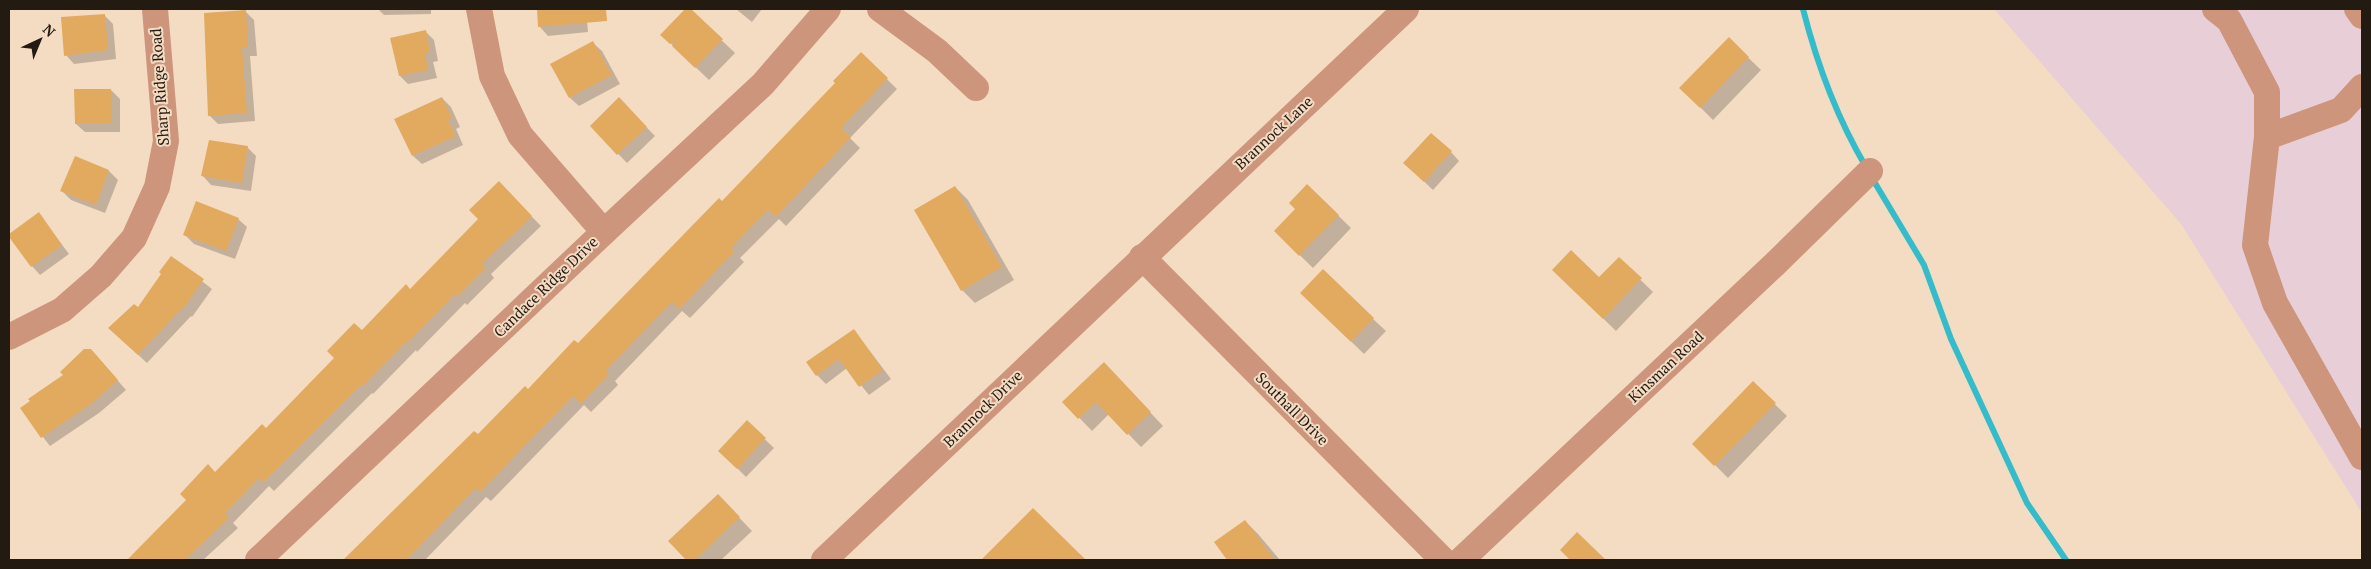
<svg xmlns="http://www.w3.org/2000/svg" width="2371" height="569" font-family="'PT Serif',serif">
  <rect width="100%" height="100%" fill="#f4dcc3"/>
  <path fill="#e8cfd7" d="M1994,9H2362V513L2181,224Z"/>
  <g fill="#0003">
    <path d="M378,9H431V14L384,15Z"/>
    <path d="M538,9H586L588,32L548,36L540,27Z"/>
    <path d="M687,9H689L735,53L709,80L662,35Z"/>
    <path d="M736,9H762L752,22Z"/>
    <path d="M245,11L254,20L257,56H250L255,121L218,124L209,115Z"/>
    <path d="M104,15L113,24L116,59L74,64L66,55Z"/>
    <path d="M426,32L434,40L438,61L433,62L437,78L408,84L400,76Z"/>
    <path d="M1729,39L1761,70L1713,120L1681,88Z"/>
    <path d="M593,43L602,51L620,84L579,106L570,98Z"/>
    <path d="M861,54L897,89L850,138L860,148L786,226L779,219L740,258L744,262L690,318L682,311L615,381L618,385L591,412L584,405L491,501L486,497L425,560H345L474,432L478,436L578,345L723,203L837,83Z"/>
    <path d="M111,90L120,99V132H85L76,124Z"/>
    <path d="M442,98L451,107L460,127L456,129L463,145L422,164L413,156Z"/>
    <path d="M619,99L655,136L627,163L591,126Z"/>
    <path d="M247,147L256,156L251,191L211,185L203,176Z"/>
    <path d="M1451,152L1459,161L1433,190L1414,172Z"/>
    <path d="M76,157L109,171L118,180L105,213L71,200L62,191Z"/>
    <path d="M499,183L541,226L491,274L494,278L467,305L465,303L417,352L416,350L373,394L372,393L274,491L269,486L233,523L238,528L203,560H129L187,500L266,430L362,332L411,290L480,219Z"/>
    <path d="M1307,185L1351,228L1313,268L1275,231L1297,209Z"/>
    <path d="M955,187L968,200L1014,280L975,303L962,290Z"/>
    <path d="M39,214L69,254L40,275L32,266Z"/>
    <path d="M238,219L247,227L235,259L194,244L185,235Z"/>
    <path d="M171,257L212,289L192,317L191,316L147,363L119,337L163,274Z"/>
    <path d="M1619,259L1653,292L1616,331L1554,270L1599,279Z"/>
    <path d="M1314,305L1373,319L1386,331L1364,354Z"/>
    <path d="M854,330L891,379L869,395L847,368L826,384L817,375Z"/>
    <path d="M99,359L126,390L99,413L50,446L21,409Z"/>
    <path d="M1117,377L1163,426L1141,447L1109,414L1092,431L1064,402Z"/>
    <path d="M1753,383L1787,416L1728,478L1694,444Z"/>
    <path d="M747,422L774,448L746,477L720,451Z"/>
    <path d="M730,508L752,531L721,560H688L670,541Z"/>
    <path d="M1033,509L1084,560H990L986,556Z"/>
    <path d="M1245,521L1258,534L1280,560H1229L1216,543Z"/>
  </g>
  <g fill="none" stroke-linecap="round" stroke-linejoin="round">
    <g stroke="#34bccb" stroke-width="6">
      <path d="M1803,9C1817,64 1837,118 1866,167"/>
      <path d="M1872,178L1924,265L1951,339L2027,503L2066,560"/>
    </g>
  </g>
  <g fill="#e2aa5f">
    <path d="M537,9H606L607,21L538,27Z"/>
    <path d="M685,9H691L723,39L695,68L672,46L676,41L670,44L660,35Z"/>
    <path d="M246,10L248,47L242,48L247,113L208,116L204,13Z"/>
    <path d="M105,14L108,50L64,56L61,17Z"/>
    <path d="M426,30L430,52L425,53L428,70L399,76L390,38Z"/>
    <path d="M1729,37L1749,57L1700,108L1679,88Z"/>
    <path d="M593,41L612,75L569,98L550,64Z"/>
    <path d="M861,52L888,78L841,128L851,137L776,217L768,210L731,248L735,251L679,309L672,302L606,370L609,374L581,404L573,396L480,492L476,488L406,560H343L474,431L478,434L525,386L528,389L574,340L578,343L719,198L722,201L835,83L833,81Z"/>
    <path d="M74,89H111L112,123L75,124Z"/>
    <path d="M442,97L452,118L448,120L456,136L412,156L394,119Z"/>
    <path d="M619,97L647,127L617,155L590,126Z"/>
    <path d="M1431,133L1452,151L1424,182L1403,163Z"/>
    <path d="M209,140L248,146L242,183L201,176Z"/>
    <path d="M75,156L109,170L96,205L60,191Z"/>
    <path d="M499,181L532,216L482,264L486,268L457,297L455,294L407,343L406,342L363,386L362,384L264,482L259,478L225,513L229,518L185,560H127L186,500L180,494L208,464L215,472L262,424L266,428L334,358L327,351L354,323L362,330L406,284L410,289L478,219L469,210Z"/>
    <path d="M1307,184L1339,215L1299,256L1274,231L1295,209L1289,203Z"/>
    <path d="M955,186L1002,267L961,291L914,210Z"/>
    <path d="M196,201L239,218L226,251L183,235Z"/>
    <path d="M39,212L62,245L31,267L9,237V234Z"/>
    <path d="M1571,250L1599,277L1619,257L1642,278L1603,319L1552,270Z"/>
    <path d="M171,256L204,279L183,309L182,308L138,355L108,328L134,304L138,307L161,274L159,272Z"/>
    <path d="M1323,269L1374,318L1351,342L1300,293Z"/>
    <path d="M854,329L883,370L859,387L839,359L816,376L806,362Z"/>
    <path d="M84,349H91L118,380L91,404L41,438L20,408L30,401L28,399L63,375L60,372Z"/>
    <path d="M1104,362L1151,412L1127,435L1096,402L1078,419L1062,402Z"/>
    <path d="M1753,381L1776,403L1714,466L1692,444Z"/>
    <path d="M747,420L766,438L737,469L718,451Z"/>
    <path d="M718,494L740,517L695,560H686L668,541Z"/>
    <path d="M1033,508L1086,560H981Z"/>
    <path d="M1245,520L1275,560H1227L1214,542Z"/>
    <path d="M1577,532L1606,560H1570L1560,550Z"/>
  </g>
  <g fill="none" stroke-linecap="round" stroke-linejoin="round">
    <g stroke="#cd957b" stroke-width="26">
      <path d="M479,9L492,76L520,135L604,232"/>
      <path d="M880,9L937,51L976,88"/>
      <path d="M2215,9L2229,20L2267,92V137L2255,245L2275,303L2362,457"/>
      <path d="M2357,9L2362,16"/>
      <path d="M2267,137L2341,110L2362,87"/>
      <path d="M1142,257L1443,560"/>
      <path d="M9,337L62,310L101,276L134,238L157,187L166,141L155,9"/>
      <path d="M258,560L604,232L763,84L828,9"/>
      <path d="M824,560L1406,9"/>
      <path d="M1461,560L1776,263L1870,171"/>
    </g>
  </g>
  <g text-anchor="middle" stroke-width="4" stroke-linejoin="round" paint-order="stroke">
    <g font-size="15" fill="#231a11" stroke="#f4dcc3">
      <text transform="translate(160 87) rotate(-94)" y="5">Sharp Ridge Road</text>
      <text transform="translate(1274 133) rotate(-43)" y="5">Brannock Lane</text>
      <text transform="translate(546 287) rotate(-44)" y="5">Candace Ridge Drive</text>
      <text transform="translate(1666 367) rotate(-43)" y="5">Kinsman Road</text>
      <text transform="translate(983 409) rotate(-44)" y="5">Brannock Drive</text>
      <text transform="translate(1292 409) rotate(45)" y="5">Southall Drive</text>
    </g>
  </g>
  <rect width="2371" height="569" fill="none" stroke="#231a11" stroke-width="20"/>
  <g transform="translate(40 40) rotate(44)" stroke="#f4dcc3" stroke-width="4" paint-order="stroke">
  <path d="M0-4L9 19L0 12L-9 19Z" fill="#231a11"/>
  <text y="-8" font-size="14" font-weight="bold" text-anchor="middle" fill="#231a11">N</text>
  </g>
</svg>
